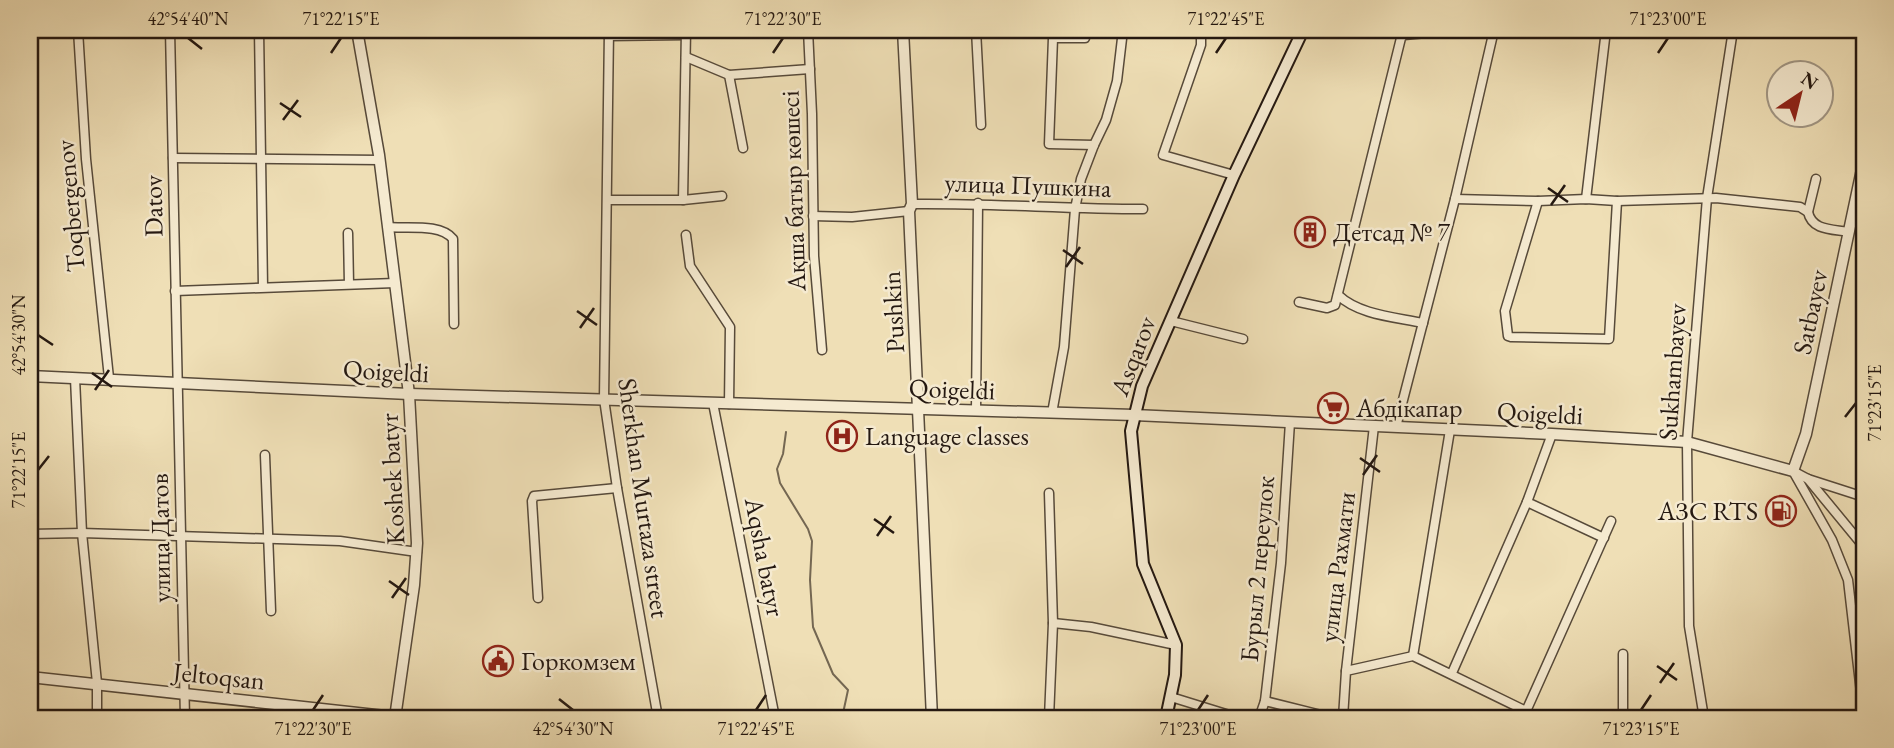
<svg xmlns="http://www.w3.org/2000/svg" width="1894" height="748" font-family="'EB Garamond',serif">
  <rect width="100%" height="100%" fill="#efdfb6"/>
  <filter id="stains"><feTurbulence type="fractalNoise" baseFrequency=".00286" numOctaves="4"/><feColorMatrix values="0 0 0 0 .2 0 0 0 0 .09 0 0 0 0 .02 0 0 0 .5 -.17"/></filter>
  <radialGradient id="worn" r=".72"><stop offset=".6" stop-color="#630" stop-opacity="0"/><stop offset="1" stop-color="#630" stop-opacity=".3"/></radialGradient>
  <g fill="none" stroke-linecap="round" stroke-linejoin="round">
    <path stroke="#746752" stroke-width="2" d="M786,432L783,454L777,469L780,483L808,529L812,541L810,580L813,627L833,674L848,690L842,718"/>
    <g stroke="#574a3a" stroke-width="11">
      <g id="minor">
        <path d="M78,30L86,159L109,378"/>
        <path d="M170,30L185,718"/>
        <path d="M259,30L263,287"/>
        <path d="M609,30L604,399L617,488L658,718"/>
        <path d="M808,30L812,114L814,256L822,350"/>
        <path d="M976,30L981,125"/>
        <path d="M1087,30L1085,38H1053L1049,144L1094,145"/>
        <path d="M1201,30V45L1163,155L1234,175"/>
        <path d="M609,36L687,35"/>
        <path d="M686,57L729,75L810,69"/>
        <path d="M729,75L743,148"/>
        <path d="M173,158L380,160"/>
        <path d="M1455,199L1538,201L1586,199L1617,201L1716,198L1800,207L1808,212C1812,231 1833,229 1849,232"/>
        <path d="M1586,199L1606,30"/>
        <path d="M608,200H683L722,196"/>
        <path d="M683,200L686,30"/>
        <path d="M1538,201L1505,311L1508,336L1511,337L1609,339L1617,201"/>
        <path d="M912,204C989,203 1065,209 1143,209"/>
        <path d="M1808,212L1816,179"/>
        <path d="M813,216L852,217L909,211"/>
        <path d="M388,227C407,229 440,223 453,239L454,324"/>
        <path d="M348,233L349,284"/>
        <path d="M686,235L690,266L730,327L729,404"/>
        <path d="M175,291L395,283"/>
        <path d="M1338,295C1359,315 1395,317 1423,323"/>
        <path d="M1299,302L1327,308L1335,305L1401,38L1404,35L1460,30"/>
        <path d="M1171,321L1243,339"/>
        <path d="M75,378L82,533L97,683V718"/>
        <path d="M713,403L775,718"/>
        <path d="M976,411L978,203"/>
        <path d="M1052,413L1064,347L1075,209L1081,179L1094,145L1106,120L1117,81L1123,30"/>
        <path d="M1396,427L1455,199L1494,30"/>
        <path d="M1552,434L1527,502L1604,538"/>
        <path d="M265,455L271,611"/>
        <path d="M1793,471L1832,540L1848,580L1864,718"/>
        <path d="M1793,471L1808,479L1864,497"/>
        <path d="M1808,479L1864,547"/>
        <path d="M30,534L82,533L340,541L417,552"/>
        <path d="M538,598L532,501L534,496L617,488"/>
        <path d="M1053,623L1091,627L1176,645"/>
        <path d="M1413,656L1450,430"/>
        <path d="M1346,671L1374,426"/>
        <path d="M1452,673L1527,502"/>
        <path d="M1171,697L1239,718"/>
        <path d="M1265,701L1333,718"/>
        <path d="M1049,718L1053,623L1049,493"/>
        <path d="M1259,718L1265,701L1281,563L1290,422"/>
        <path d="M1343,718L1346,671L1413,656L1526,711"/>
        <path d="M1523,718L1611,521"/>
        <path d="M1623,718V654"/>
        <path d="M1704,718L1689,626L1687,442L1707,198L1733,30"/>
      </g>
    </g>
    <g stroke="#574a3a" stroke-width="13">
      <g id="tertiary">
        <path d="M357,30L379,155L409,394L417,543L414,585L395,718"/>
        <path d="M903,30L912,204L909,211L932,718"/>
        <path d="M30,376L409,394L1134,415L1552,434L1687,442L1793,471L1806,434L1864,160"/>
        <path d="M30,677L403,718"/>
      </g>
    </g>
    <g stroke="#241811" stroke-width="14">
      <path id="secondary" d="M1166,718L1175,675L1176,645L1143,564L1131,431L1142,386L1234,175L1303,30"/>
    </g>
    <use href="#minor" stroke="#f5ead0" stroke-width="8"/>
    <use href="#tertiary" stroke="#f5ead0" stroke-width="10"/>
    <use href="#secondary" stroke="#f5ead0" stroke-width="10"/>
  </g>
  <path fill="none" stroke="#241811" stroke-width="2.5" d="M188,38L202,49M331,53L341,38M773,53L783,38M1216,53L1226,38M1658,53L1668,38M280,103L301,117M283,120L298,100M1548,188L1568,202M1551,205L1565,185M1063,250L1083,264M1066,267L1080,247M577,311L597,325M580,328L594,308M38,335L53,345M92,373L112,387M95,390L109,370M1845,417L1856,403M1360,458L1380,472M38,470L49,456M1363,475L1377,455M874,519L894,533M877,536L891,516M389,581L409,595M392,598L406,578M1657,666L1677,680M1660,683L1674,663M559,699L573,710M313,710L323,695M756,710L766,695M1198,710L1208,695M1641,710L1651,695"/>
  <defs>
    <g id="building-ring" transform="scale(1.575)"><circle r="9.5" fill="#f5ead0" stroke="#8f2418" stroke-width="1.5"/><path d="M-4-6H4V6H1V3H-1V6H-4ZM-2.5-4.3h1.7v1.8h-1.7ZM.8-4.3h1.7v1.8H.8ZM-2.5-1h1.7V.8h-1.7ZM.8-1h1.7V.8H.8Z" fill="#8f2418"/></g>
    <g id="supermarket-ring" transform="scale(1.575)"><circle r="9.5" fill="#f5ead0" stroke="#8f2418" stroke-width="1.5"/><path d="M-6-5.5h2.5l.6 2H6L4.5 2H-2.5L-4.4-4H-6ZM-1.5 3.2a1.3 1.3 0 1 0 .1 0ZM3 3.2a1.3 1.3 0 1 0 .1 0Z" fill="#8f2418"/></g>
    <g id="hospital-ring" transform="scale(1.575)"><circle r="9.5" fill="#f5ead0" stroke="#8f2418" stroke-width="1.5"/><path d="M-5-5h3v3.5h4V-5h3V5h-3V1.5h-4V5h-3Z" fill="#8f2418"/></g>
    <g id="fuel-ring" transform="scale(1.575)"><circle r="9.5" fill="#f5ead0" stroke="#8f2418" stroke-width="1.5"/><path d="M-5.5-6h7V0h2V4h1.3V-2.5L3-4.5l.8-.8L6-3V5H2.5V1h-1V6h-7ZM-4.2-4.7v3.2H.2V-4.7Z" fill="#8f2418"/></g>
    <g id="civic-ring" transform="scale(1.575)"><circle r="9.5" fill="#f5ead0" stroke="#8f2418" stroke-width="1.5"/><path d="M-.6-6.5H3V-4.5H.6V-3L4-1V1h2V6H-6V1h2V-1L-.6-3ZM-1.2 2.5V6h2.4V2.5Z" fill="#8f2418"/></g>
  </defs>
  <g fill-rule="evenodd">
    <use href="#building-ring" x="1310" y="232"/>
    <use href="#supermarket-ring" x="1333" y="408"/>
    <use href="#hospital-ring" x="842" y="436"/>
    <use href="#fuel-ring" x="1781" y="511"/>
    <use href="#civic-ring" x="498" y="661"/>
  </g>
  <g text-anchor="middle" stroke-width="5" stroke-linejoin="round" paint-order="stroke">
    <g font-size="26" fill="#241811" stroke="#f5ead0">
      <text transform="translate(1028 185) rotate(2)" y="9">улица Пушкина</text>
      <text transform="translate(793 191) rotate(-92)" y="9">Ақша батыр көшесі</text>
      <text transform="translate(70 206) rotate(-95)" y="9">Toqbergenov</text>
      <text transform="translate(153 206) rotate(-91)" y="9">Datov</text>
      <text transform="translate(893 312) rotate(-93)" y="9">Pushkin</text>
      <text transform="translate(1810 312) rotate(-78)" y="9">Satbayev</text>
      <text transform="translate(1133 356) rotate(-69)" y="9">Asqarov</text>
      <text transform="translate(386 371) rotate(3)" y="9">Qoigeldi</text>
      <text transform="translate(1672 372) rotate(-86)" y="9">Sukhambayev</text>
      <text transform="translate(952 389) rotate(2)" y="9">Qoigeldi</text>
      <text transform="translate(1540 413) rotate(3)" y="9">Qoigeldi</text>
      <text transform="translate(392 479) rotate(-93)" y="9">Koshek batyr</text>
      <text transform="translate(644 498) rotate(82)" y="9">Sherkhan Murtaza street</text>
      <text transform="translate(160 538) rotate(-91)" y="9">улица Датов</text>
      <text transform="translate(765 557) rotate(79)" y="9">Aqsha batyr</text>
      <text transform="translate(1337 567) rotate(-83)" y="9">улица Рахмати</text>
      <text transform="translate(1257 569) rotate(-85)" y="9">Бурыл 2 переулок</text>
      <text transform="translate(219 676) rotate(6)" y="9">Jeltoqsan</text>
    </g>
    <g font-size="26" fill="#241811" stroke="#f5ead0" text-anchor="start">
      <text x="1333" y="241">Детсад № 7</text>
      <text x="1356" y="417">Абдiкапар</text>
      <text x="865" y="445">Language classes</text>
      <text x="1758" y="520" text-anchor="end">АЗС RTS</text>
      <text x="521" y="670">Горкомзем</text>
    </g>
  </g>
  <rect width="1894" height="748" fill="none" stroke="#efdfb6" stroke-width="77"/>
  <g transform="translate(1800 94) rotate(35)"><circle r="33" fill="#f5ead0" stroke="#a19684" stroke-width="2"/>
  <path d="M0-5L12 26L0 18L-12 26Z" fill="#8f2418"/>
  <text y="-10" font-size="19" font-weight="bold" text-anchor="middle" fill="#241811">N</text>
  </g>
  <rect x="38" y="38" width="1818" height="672" fill="none" stroke="#241811" stroke-width="2.5"/>
  <g font-size="18" text-anchor="middle" fill="#241811">
    <text x="188" y="25">42°54'40"N</text>
    <text x="341" y="25">71°22'15"E</text>
    <text x="783" y="25">71°22'30"E</text>
    <text x="1226" y="25">71°22'45"E</text>
    <text x="1668" y="25">71°23'00"E</text>
    <text transform="translate(19 335) rotate(-90)" y="6">42°54'30"N</text>
    <text transform="translate(1875 403) rotate(-90)" y="6">71°23'15"E</text>
    <text transform="translate(19 470) rotate(-90)" y="6">71°22'15"E</text>
    <text x="313" y="735">71°22'30"E</text>
    <text x="573" y="735">42°54'30"N</text>
    <text x="756" y="735">71°22'45"E</text>
    <text x="1198" y="735">71°23'00"E</text>
    <text x="1641" y="735">71°23'15"E</text>
  </g>
  <rect width="100%" height="100%" filter="url(#stains)"/>
  <rect width="100%" height="100%" fill="url(#worn)"/>
</svg>
